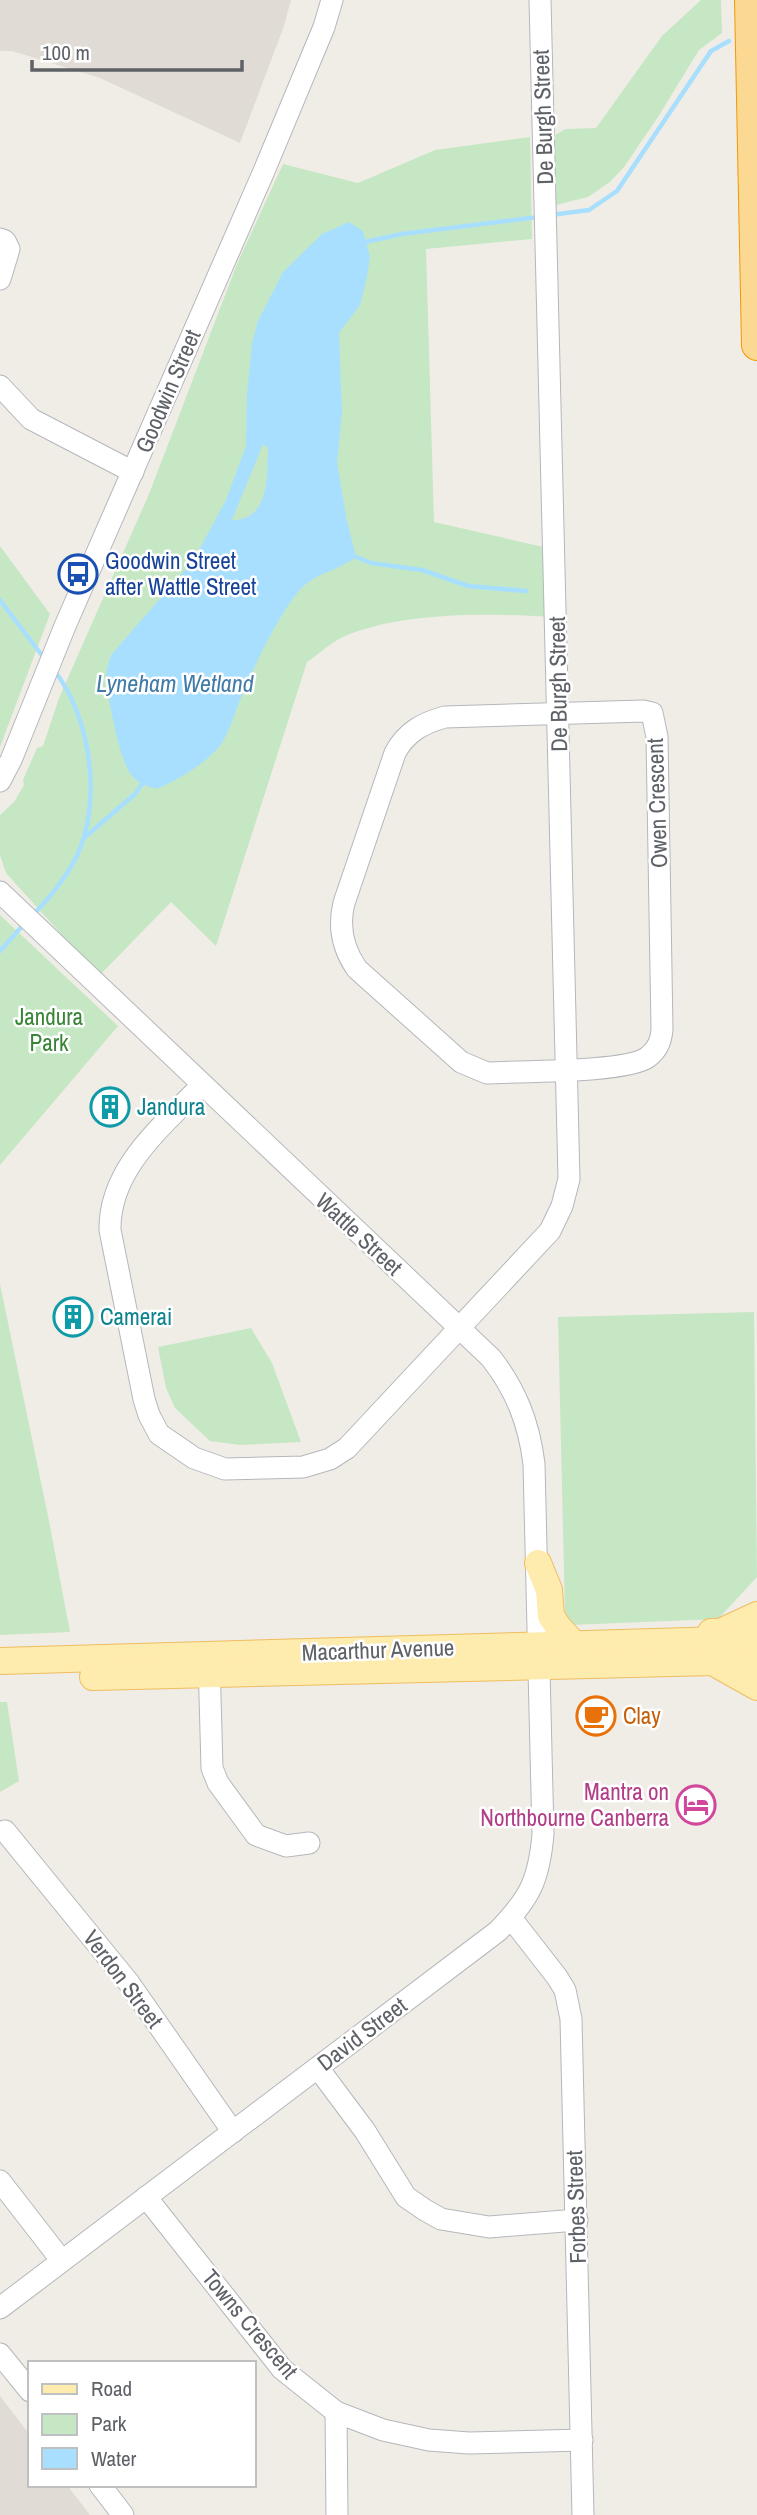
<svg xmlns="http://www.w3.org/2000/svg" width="757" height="2515" font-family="'Archivo Narrow',sans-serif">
  <rect width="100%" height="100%" fill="#f0ede7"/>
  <g fill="#e0dcd5">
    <path d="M0,0H291L284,26L240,143L100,78L12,51H0Z"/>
    <path d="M0,2396L30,2435V2485H67L90,2515H0Z"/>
  </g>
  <g fill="#c6e7c4">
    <path d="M701,0H721L722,33L699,50L658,117L624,167L610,182L588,197L556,205L554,136L565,129L596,128L662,36Z"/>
    <path d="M530,137L532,239L426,249L434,522L548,548L550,617C487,613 400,612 343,637C330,643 319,654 307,662L216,946L171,902L99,976L6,873L0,855V815L14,802L24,785L23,780L37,748L43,746L59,698L149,494L237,264L283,164L358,183L435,150Z"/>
    <path d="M0,546L50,614L0,747Z"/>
    <path d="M0,915L118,1026L0,1165Z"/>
    <path d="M0,1284L49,1521L70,1632L0,1635Z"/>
    <path d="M754,1312L757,1577L718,1619L570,1625L565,1615L558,1317Z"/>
    <path d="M251,1328L272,1363L301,1442L240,1445L210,1441L175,1408L166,1388L158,1347Z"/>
    <path d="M0,1702H7L19,1781L0,1792Z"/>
  </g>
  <path fill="#a9dffe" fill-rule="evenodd" d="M349,222L363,231L370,257L367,277L360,305L339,333L342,412L337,463L347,521L356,557C336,572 315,572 298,592C276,619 254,667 240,700C235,713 227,739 218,748C202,766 178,780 156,789C147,786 139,784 132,776C120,763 107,695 106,676C106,669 109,662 111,655L193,561L226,500L246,446L247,394L252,343L258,321L283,272L322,234ZM263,444L268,448C267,476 270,520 232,520Z"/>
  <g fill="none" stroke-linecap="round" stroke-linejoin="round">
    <g stroke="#a9dffe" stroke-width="4.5">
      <path d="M551,215L589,210L617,191L711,51L729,41"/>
      <path d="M365,242L402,234L539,217"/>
      <path d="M356,557L371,563L422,570L468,586L526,591"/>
      <path d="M0,600L44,658"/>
      <path d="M84,838L135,794L142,784"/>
      <path d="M34,914C54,893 76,866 84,837C99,783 88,715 54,670"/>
      <path d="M0,951L25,923"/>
    </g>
    <g stroke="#b4b7bb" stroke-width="23">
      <g id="minor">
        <path d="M0,239L5,241L9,249L0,279"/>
        <path d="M0,386L31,419L133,472"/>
        <path d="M643,711L652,713L657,737L662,1029C661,1041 658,1049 648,1057C627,1073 519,1071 487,1073L461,1062L357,969C343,949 338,927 344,903L395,753C406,732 423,723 445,717Z"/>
        <path d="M0,781L11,760L65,626L264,171L324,27L332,0"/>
        <path d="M0,892L491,1358C516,1390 529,1423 534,1464L543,1834C539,1880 530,1898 498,1931L0,2308"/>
        <path d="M202,1085C163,1126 109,1168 110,1230L144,1399L149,1415L159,1434L194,1458L225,1469L303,1467L330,1459L347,1448L550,1231L562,1206L569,1179L540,0"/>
        <path d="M209,1660L212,1768L218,1783L256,1835L286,1846L309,1843"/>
        <path d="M5,1831L129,1983L233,2132"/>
        <path d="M511,1918L557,1977L565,1990L571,2019L583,2515"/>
        <path d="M318,2068L365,2131L406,2197L425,2210L441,2219L489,2227L577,2220"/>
        <path d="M0,2181L62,2261"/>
        <path d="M146,2197L282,2369L336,2412L383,2430L429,2440L469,2443L582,2440"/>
        <path d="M0,2354L30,2391"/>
        <path d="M336,2412L337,2515"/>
        <path d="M100,2485L123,2515"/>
      </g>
    </g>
    <g stroke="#f0bd60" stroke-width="28">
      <g id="major">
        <path d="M538,1563L549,1590L551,1616L559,1628L574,1644"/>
        <path d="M711,1632H720L757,1615"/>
        <path d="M0,1661L757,1639"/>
        <path d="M716,1664L757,1687"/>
        <path d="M93,1677L757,1661"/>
      </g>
    </g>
    <g stroke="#f39704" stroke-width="32">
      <path id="highway" d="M750,0L757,345"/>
    </g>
    <use href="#minor" stroke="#fff" stroke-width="21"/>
    <use href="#major" stroke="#feebae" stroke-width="26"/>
    <use href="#highway" stroke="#fbd992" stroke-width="30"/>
  </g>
  <defs>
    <g id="bus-ring" transform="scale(2.0125)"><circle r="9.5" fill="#fff" stroke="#1a4fb4" stroke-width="1.5"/><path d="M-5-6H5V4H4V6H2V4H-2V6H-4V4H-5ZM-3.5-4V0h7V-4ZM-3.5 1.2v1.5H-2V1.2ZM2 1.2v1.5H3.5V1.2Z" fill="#1a4fb4"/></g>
    <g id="building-ring" transform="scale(2.0125)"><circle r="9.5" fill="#fff" stroke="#0f9aa8" stroke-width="1.5"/><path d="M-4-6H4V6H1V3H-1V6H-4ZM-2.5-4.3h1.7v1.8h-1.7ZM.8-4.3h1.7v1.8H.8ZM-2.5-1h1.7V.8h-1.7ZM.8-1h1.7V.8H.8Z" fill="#0f9aa8"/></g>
    <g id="cafe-ring" transform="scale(2.0125)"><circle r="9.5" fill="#fff" stroke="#e8710a" stroke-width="1.5"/><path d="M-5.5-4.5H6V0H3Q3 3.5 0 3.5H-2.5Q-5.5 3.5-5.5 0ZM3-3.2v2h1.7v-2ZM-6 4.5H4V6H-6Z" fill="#e8710a"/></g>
    <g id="hotel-ring" transform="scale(2.0125)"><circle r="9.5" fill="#fff" stroke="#d1479c" stroke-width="1.5"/><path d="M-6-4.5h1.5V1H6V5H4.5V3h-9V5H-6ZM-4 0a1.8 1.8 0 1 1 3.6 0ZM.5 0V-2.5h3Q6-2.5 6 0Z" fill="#d1479c"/></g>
  </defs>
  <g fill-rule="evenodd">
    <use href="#bus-ring" x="78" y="574"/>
    <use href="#building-ring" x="110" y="1107"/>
    <use href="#building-ring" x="73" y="1317"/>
    <use href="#cafe-ring" x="596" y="1716"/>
    <use href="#hotel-ring" x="696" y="1805"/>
  </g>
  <g text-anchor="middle" stroke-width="5" stroke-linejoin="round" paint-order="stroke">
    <g font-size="23" fill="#5e6267" stroke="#fff">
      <text transform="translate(543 117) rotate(-92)" y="8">De Burgh Street</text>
      <text transform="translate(168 391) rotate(-67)" y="8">Goodwin Street</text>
      <text transform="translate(558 684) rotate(-91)" y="8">De Burgh Street</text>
      <text transform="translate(657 803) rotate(-92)" y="8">Owen Crescent</text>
      <text transform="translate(359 1234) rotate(43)" y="8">Wattle Street</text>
      <text transform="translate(378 1650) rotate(-2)" y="8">Macarthur Avenue</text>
      <text transform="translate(123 1979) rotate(53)" y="8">Verdon Street</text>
      <text transform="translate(362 2034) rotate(-37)" y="8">David Street</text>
      <text transform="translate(576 2207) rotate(-92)" y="8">Forbes Street</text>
      <text transform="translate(250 2324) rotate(50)" y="8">Towns Crescent</text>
    </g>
    <g font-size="23" fill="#164399" stroke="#fff" text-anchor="start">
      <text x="105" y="569">Goodwin Street<tspan x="105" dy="26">after Wattle Street</tspan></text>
    </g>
    <g font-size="23" fill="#398537" stroke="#fff">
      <text x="49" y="1025">Jandura<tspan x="49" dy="26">Park</tspan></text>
    </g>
    <g font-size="23" fill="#0d838f" stroke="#fff" text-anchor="start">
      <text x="137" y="1115">Jandura</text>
      <text x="100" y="1325">Camerai</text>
    </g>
    <g font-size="23" fill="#c56008" stroke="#fff" text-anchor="start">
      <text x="623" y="1724">Clay</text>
    </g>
    <g font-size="23" fill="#b23c85" stroke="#fff" text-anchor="end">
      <text x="669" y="1800">Mantra on<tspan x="669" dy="26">Northbourne Canberra</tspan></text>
    </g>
    <g font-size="24" font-style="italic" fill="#417ba8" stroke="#fff">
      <text x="175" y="692">Lyneham Wetland</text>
    </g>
  </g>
  <rect x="28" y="2361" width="228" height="126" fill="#ffffff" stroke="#bfc0c2" stroke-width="2"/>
  <rect x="42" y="2384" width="35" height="10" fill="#feebae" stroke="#bfc0c2" stroke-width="2"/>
  <text x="91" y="2396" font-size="21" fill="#5e6267">Road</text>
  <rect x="42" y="2414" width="35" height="21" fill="#c6e7c4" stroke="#bfc0c2" stroke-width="2"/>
  <text x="91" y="2431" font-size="21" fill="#5e6267">Park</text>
  <rect x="42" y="2448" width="35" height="21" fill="#a9dffe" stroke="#bfc0c2" stroke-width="2"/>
  <text x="91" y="2466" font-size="21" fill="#5e6267">Water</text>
  <path d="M32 60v10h210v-10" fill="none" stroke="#5e6267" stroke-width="3.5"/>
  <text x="42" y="60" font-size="21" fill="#5e6267" stroke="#ffffff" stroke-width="5" paint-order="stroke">100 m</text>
</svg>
